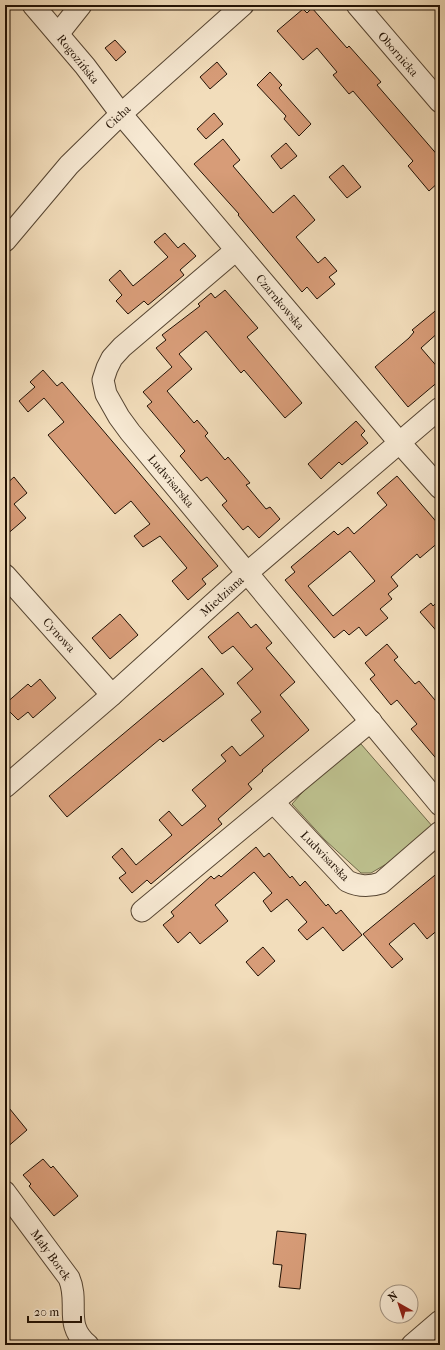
<svg xmlns="http://www.w3.org/2000/svg" width="445" height="1350" font-family="'IM FELL French Canon',serif">
  <rect width="100%" height="100%" fill="#f2ddbb"/>
  <filter id="stains"><feTurbulence type="fractalNoise" baseFrequency=".005" numOctaves="4"/><feColorMatrix values="0 0 0 0 .2 0 0 0 0 .09 0 0 0 0 .02 0 0 0 .5 -.17"/></filter>
  <radialGradient id="worn" r=".72"><stop offset=".6" stop-color="#630" stop-opacity="0"/><stop offset="1" stop-color="#630" stop-opacity=".3"/></radialGradient>
  <path fill="#bdc08e" stroke="#70694a" d="M361,744L433,827L388,863L371,873H361L325,840L292,804C312,780 337,762 361,744Z"/>
  <g fill="#d79c78" stroke="#221205" fill-rule="evenodd">
    <path d="M312,8L347,48L349,46L381,82L377,85L440,158V181L429,191L408,166L413,161L353,91L349,94L333,75L337,72L317,48L303,60L277,31L303,9L307,13Z"/>
    <path d="M115,40L126,52L116,61L105,48Z"/>
    <path d="M217,62L227,74L210,89L200,77Z"/>
    <path d="M270,72L282,85L279,88L311,124L299,136L284,119L286,116L257,85Z"/>
    <path d="M214,113L223,124L206,139L197,129Z"/>
    <path d="M223,139L240,160L233,166L273,213L294,195L315,220L296,237L318,263L325,257L337,271L329,277L335,284L317,299L307,287L302,292L238,215L239,214L194,164Z"/>
    <path d="M286,143L297,156L281,169L271,156Z"/>
    <path d="M343,165L361,187L347,198L329,177Z"/>
    <path d="M165,233L178,248L184,243L196,256L180,270L184,275L148,305L144,301L128,314L116,301L122,295L109,280L120,270L133,286L150,272L168,257L154,242Z"/>
    <path d="M225,290L258,328L247,337L302,403L285,418L244,370L241,373L206,331L179,354L192,369L167,391L194,423L197,420L208,433L205,436L225,460L228,457L250,483L246,485L266,509L270,507L280,519L259,538L248,526L243,530L222,505L227,501L207,477L201,481L180,456L185,451L147,406L152,402L143,392L172,367L156,348L166,340L162,335L200,306L198,304L211,293L215,298Z"/>
    <path d="M440,307V331L421,348L440,370V380L408,407L375,367L409,338L414,332L412,330Z"/>
    <path d="M43,370L57,386L62,382L218,566L202,579L206,584L188,600L172,581L187,568L160,536L143,547L134,536L150,524L131,501L115,514L48,435L64,422L44,398L28,412L19,401L35,387L30,382Z"/>
    <path d="M356,421L365,431L361,435L368,443L342,465L339,462L321,479L308,464Z"/>
    <path d="M397,476L440,526V541L420,558L417,554L391,577L398,586L388,594L392,599L380,609L388,618L366,636L359,627L349,635L344,630L334,638L285,580L295,572L291,567L334,531L338,535L348,527L354,534L387,505L377,493ZM350,551L375,581L333,616L308,586Z"/>
    <path d="M14,477L27,493L14,504L26,518L5,536V485Z"/>
    <path d="M440,599V635L420,612L431,603L433,606Z"/>
    <path d="M238,612L251,628L256,624L272,643L266,648L295,682L280,695L309,730L262,770L263,771L248,784L252,789L218,819L222,824L151,884L147,880L132,893L119,878L126,873L112,857L122,848L136,865L172,835L159,820L169,811L182,826L206,806L192,790L226,761L221,755L232,746L240,756L264,736L251,720L261,712L237,683L253,669L233,646L222,654L208,637Z"/>
    <path d="M120,614L138,635L110,659L92,638Z"/>
    <path d="M387,644L398,657L394,660L415,684L419,681L440,706V763L411,729L417,724L397,700L391,705L370,679L375,675L365,663Z"/>
    <path d="M202,668L224,694L163,742L160,739L67,817L49,796Z"/>
    <path d="M40,679L56,698L33,718L28,712L18,720L5,707V704L28,684L31,687Z"/>
    <path d="M256,847L264,857L269,853L290,878L292,876L300,886L305,881L326,906L328,904L336,914L341,910L362,935L343,951L323,927L307,940L298,930L307,922L287,899L271,912L263,901L272,893L254,872L215,905L228,921L200,944L190,932L178,943L163,925L174,916L171,912L211,876L214,879L219,875L221,877Z"/>
    <path d="M440,871V928L427,939L414,923L389,944L403,959L392,968L363,934Z"/>
    <path d="M263,947L275,961L258,976L246,962Z"/>
    <path d="M5,1103L27,1130L5,1149Z"/>
    <path d="M43,1159L51,1168L53,1166L78,1196L54,1216L29,1186L31,1184L23,1175Z"/>
    <path d="M277,1231L306,1234L300,1289L279,1287L282,1265L273,1264Z"/>
  </g>
  <g fill="none" stroke-linecap="round" stroke-linejoin="round">
    <g stroke="#564532" stroke-width="23">
      <g id="minor">
        <path d="M33,5L85,66L121,114L399,442L440,488"/>
        <path d="M357,5L440,102"/>
        <path d="M58,34L81,5"/>
        <path d="M5,241L69,165L121,114L243,5"/>
        <path d="M236,250L122,347L112,358L107,368L103,380L106,394L119,417L130,432L440,805"/>
        <path d="M5,575L112,695"/>
        <path d="M5,787L112,695L247,573L440,408"/>
        <path d="M274,803L347,881C359,887 369,887 381,883L440,832"/>
        <path d="M142,911L371,721"/>
        <path d="M5,1192L69,1278C80,1303 63,1325 88,1345"/>
        <path d="M412,1345L440,1321"/>
      </g>
    </g>
    <use href="#minor" stroke="#f7e9d3" stroke-width="21"/>
  </g>
  <g text-anchor="middle" stroke-width="3.5" stroke-linejoin="round" paint-order="stroke">
    <g font-size="12" fill="#221205" stroke="#f7e9d3">
      <text transform="translate(398 54) rotate(49)" y="4">Obornicka</text>
      <text transform="translate(78 59) rotate(51)" y="4">Rogozińska</text>
      <text transform="translate(118 117) rotate(-43)" y="4">Cicha</text>
      <text transform="translate(280 302) rotate(50)" y="4">Czarnkowska</text>
      <text transform="translate(171 481) rotate(50)" y="4">Ludwisarska</text>
      <text transform="translate(222 596) rotate(-42)" y="4">Miedziana</text>
      <text transform="translate(59 635) rotate(48)" y="4">Cynowa</text>
      <text transform="translate(325 856) rotate(46)" y="4">Ludwisarska</text>
      <text transform="translate(51 1255) rotate(54)" y="4">Mały Borek</text>
    </g>
  </g>
  <rect width="445" height="1350" fill="none" stroke="#f2ddbb" stroke-width="20"/>
  <rect x="6" y="6" width="433" height="1338" fill="none" stroke="#221205" stroke-width="2"/>
  <rect x="10" y="10" width="425" height="1330" fill="none" stroke="#221205"/>
  <g transform="translate(399 1304) rotate(321)"><circle r="19" fill="#f7e9d3" stroke="#a29381"/>
  <path d="M0-3L7 15L0 10L-7 15Z" fill="#8f2418"/>
  <text y="-6" font-size="11" font-weight="bold" text-anchor="middle" fill="#221205">N</text>
  </g>
  <path d="M28 1316v6h53v-6" fill="none" stroke="#221205" stroke-width="2"/>
  <text x="34" y="1316" font-size="12" fill="#221205" stroke="#f7e9d3" stroke-width="3" paint-order="stroke">20 m</text>
  <rect width="100%" height="100%" filter="url(#stains)"/>
  <rect width="100%" height="100%" fill="url(#worn)"/>
</svg>
